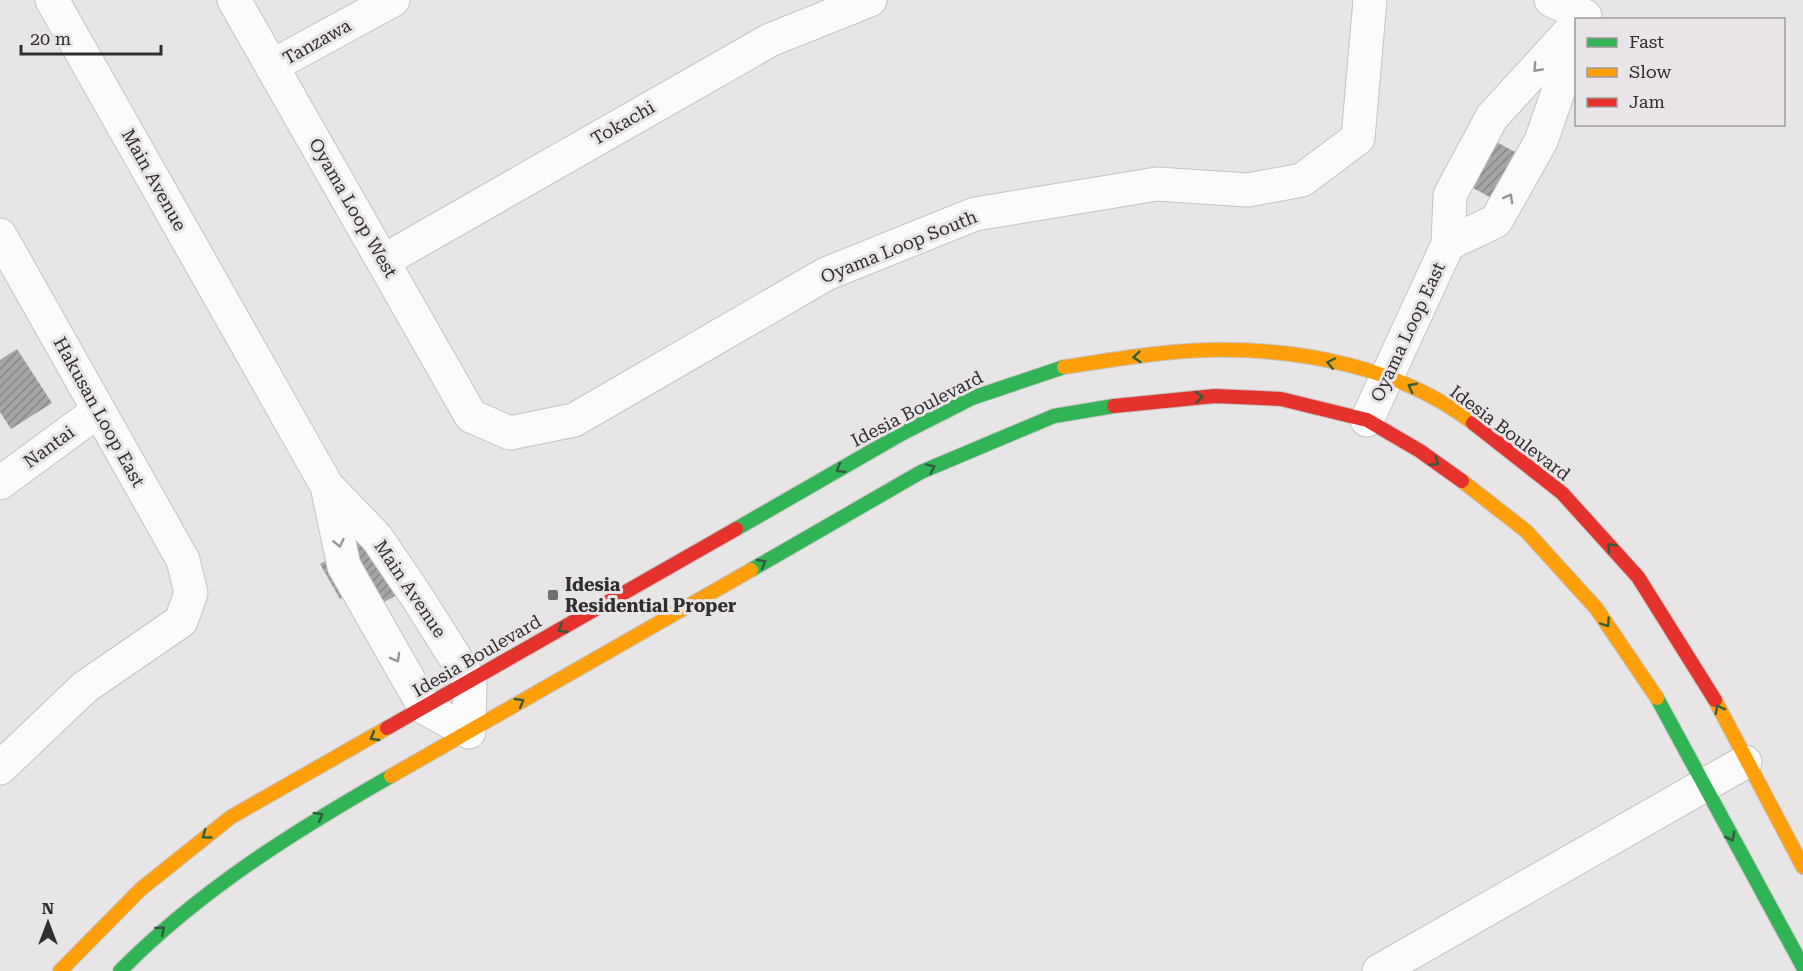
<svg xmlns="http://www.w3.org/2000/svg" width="1803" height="971" font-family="'Roboto Serif',serif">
  <defs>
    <pattern id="building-hatch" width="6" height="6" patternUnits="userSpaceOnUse" patternTransform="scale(1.5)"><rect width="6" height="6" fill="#a6a4a5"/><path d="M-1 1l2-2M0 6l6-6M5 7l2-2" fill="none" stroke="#888687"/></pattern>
  </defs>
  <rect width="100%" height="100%" fill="#e7e5e6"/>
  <g fill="url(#building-hatch)">
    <path d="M1469,127L1541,166L1515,211L1444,172Z"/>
    <path d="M17,349L52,403L11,429L0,412V360Z"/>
    <path d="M368,537L416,584L379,605L367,584L340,599L320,564Z"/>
  </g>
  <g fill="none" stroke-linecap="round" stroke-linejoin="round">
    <g stroke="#c5c3c4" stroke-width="35">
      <g id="street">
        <path d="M52,0L327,486L377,538L417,597L470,681L469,732L425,708L406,675L344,566L327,486"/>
        <path d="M234,0L471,416L510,433L574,420L826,274L975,214L1157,184L1248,190L1302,180L1358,138L1370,0"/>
        <path d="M1551,0L1585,16"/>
        <path d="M272,66L393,0"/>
        <path d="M0,235L183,560L191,593L181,621L85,687L0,768"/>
        <path d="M1448,244L1496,221L1541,141L1576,40"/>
        <path d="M383,261L770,40L870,0"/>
        <path d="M1367,420L1448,244L1450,195L1492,117L1576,25"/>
        <path d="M0,483L98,411"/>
        <path d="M1379,971L1745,762"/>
      </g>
    </g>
    <g stroke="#c5c3c4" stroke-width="16">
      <g id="fast">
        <path d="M736,529L903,433L972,398L1064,367"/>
        <path d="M751,570L921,472L1054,416L1114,406"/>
        <path d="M1657,698L1803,967"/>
        <path d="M120,971C200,890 293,832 391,776"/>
      </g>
    </g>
    <g stroke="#c5c3c4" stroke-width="16">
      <g id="slow">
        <path d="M1064,367C1112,360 1161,351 1209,350C1300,348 1400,367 1473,423"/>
        <path d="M1462,481L1526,531L1596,608L1657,698"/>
        <path d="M1715,700L1803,867"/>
        <path d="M391,776L751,570"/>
        <path d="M60,971L141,889L231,817L387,728"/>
      </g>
    </g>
    <g stroke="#c5c3c4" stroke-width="16">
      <g id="jam">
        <path d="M1114,406L1215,396L1281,399L1367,420L1420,451L1462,481"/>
        <path d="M1473,423L1562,493L1638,577L1715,700"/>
        <path d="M387,728L736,529"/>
      </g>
    </g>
    <use href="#street" stroke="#fbfbfb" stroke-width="33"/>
    <use href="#fast" stroke="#30b455" stroke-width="14"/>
    <use href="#slow" stroke="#ff9f0a" stroke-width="14"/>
    <use href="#jam" stroke="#e5322d" stroke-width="14"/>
  </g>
  <defs><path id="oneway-chevron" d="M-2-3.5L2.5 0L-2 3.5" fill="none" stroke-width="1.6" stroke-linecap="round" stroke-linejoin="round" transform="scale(1.5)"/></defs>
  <g stroke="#969495">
    <use href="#oneway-chevron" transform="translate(1537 68) rotate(133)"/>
    <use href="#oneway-chevron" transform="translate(1509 198) rotate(-61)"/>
    <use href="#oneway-chevron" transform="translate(339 543) rotate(78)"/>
    <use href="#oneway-chevron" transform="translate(396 658) rotate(61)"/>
  </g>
  <g stroke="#305d3c">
    <use href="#oneway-chevron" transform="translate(1137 357) rotate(175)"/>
    <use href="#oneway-chevron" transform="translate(1331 363) rotate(-168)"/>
    <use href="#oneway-chevron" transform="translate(1412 387) rotate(-153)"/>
    <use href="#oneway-chevron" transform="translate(1199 397) rotate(-5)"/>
    <use href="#oneway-chevron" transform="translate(1435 462) rotate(35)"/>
    <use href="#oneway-chevron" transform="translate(931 468) rotate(-24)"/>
    <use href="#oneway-chevron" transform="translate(840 469) rotate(150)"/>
    <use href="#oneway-chevron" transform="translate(1611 547) rotate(-133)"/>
    <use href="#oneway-chevron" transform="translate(762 563) rotate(-30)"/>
    <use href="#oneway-chevron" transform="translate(1606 623) rotate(56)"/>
    <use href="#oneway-chevron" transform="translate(562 629) rotate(150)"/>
    <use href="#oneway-chevron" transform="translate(520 702) rotate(-30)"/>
    <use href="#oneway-chevron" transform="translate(1719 709) rotate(-117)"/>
    <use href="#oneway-chevron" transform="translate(374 737) rotate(150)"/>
    <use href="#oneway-chevron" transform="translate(319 816) rotate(-30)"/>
    <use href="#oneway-chevron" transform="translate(206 835) rotate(144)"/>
    <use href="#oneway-chevron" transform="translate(1731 837) rotate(61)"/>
    <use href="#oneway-chevron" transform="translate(161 930) rotate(-41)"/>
  </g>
  <rect fill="#706e6f" stroke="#e8e4e7" stroke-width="2" x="547" y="589" width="12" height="12" rx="3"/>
  <g text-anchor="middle" stroke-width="6" stroke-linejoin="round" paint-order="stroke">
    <g font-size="18" fill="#302e2f" stroke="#e8e4e7">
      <text transform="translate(317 42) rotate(-29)" y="6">Tanzawa</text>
      <text transform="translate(623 123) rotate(-30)" y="6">Tokachi</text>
      <text transform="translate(154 180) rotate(61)" y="6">Main Avenue</text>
      <text transform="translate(353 208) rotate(60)" y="6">Oyama Loop West</text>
      <text transform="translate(899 247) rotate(-22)" y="6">Oyama Loop South</text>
      <text transform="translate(1408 332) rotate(-65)" y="6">Oyama Loop East</text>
      <text transform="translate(917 409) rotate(-27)" y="6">Idesia Boulevard</text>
      <text transform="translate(99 412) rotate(61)" y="6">Hakusan Loop East</text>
      <text transform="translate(1510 433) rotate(37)" y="6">Idesia Boulevard</text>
      <text transform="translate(49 447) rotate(-36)" y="6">Nantai</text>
      <text transform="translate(410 589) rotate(56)" y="6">Main Avenue</text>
      <text transform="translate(477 656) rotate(-30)" y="6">Idesia Boulevard</text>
    </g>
    <g font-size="18" font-weight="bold" fill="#302e2f" stroke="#e8e4e7" text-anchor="start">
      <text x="565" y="591">Idesia<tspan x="565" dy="21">Residential Proper</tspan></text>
    </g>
  </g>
  <rect x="1575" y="18" width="210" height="108" fill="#e8e4e7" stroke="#9e9b9d" stroke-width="1.5"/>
  <rect x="1587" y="38" width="30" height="9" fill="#30b455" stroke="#9e9b9d" stroke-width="1.5"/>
  <text x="1629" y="48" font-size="18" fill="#302e2f">Fast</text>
  <rect x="1587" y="68" width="30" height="9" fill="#ff9f0a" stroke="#9e9b9d" stroke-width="1.5"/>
  <text x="1629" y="78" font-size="18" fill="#302e2f">Slow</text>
  <rect x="1587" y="98" width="30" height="9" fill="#e5322d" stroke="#9e9b9d" stroke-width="1.5"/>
  <text x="1629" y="108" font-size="18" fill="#302e2f">Jam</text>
  <g transform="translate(48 923)" stroke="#e8e4e7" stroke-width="4.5" paint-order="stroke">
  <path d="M0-4.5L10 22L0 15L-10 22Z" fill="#302e2f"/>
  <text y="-9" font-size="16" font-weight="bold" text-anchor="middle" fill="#302e2f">N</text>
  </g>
  <path d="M21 45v9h140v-9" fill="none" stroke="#302e2f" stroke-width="3"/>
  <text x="30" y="45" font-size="18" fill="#302e2f" stroke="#e8e4e7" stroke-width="4.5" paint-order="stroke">20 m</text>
</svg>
